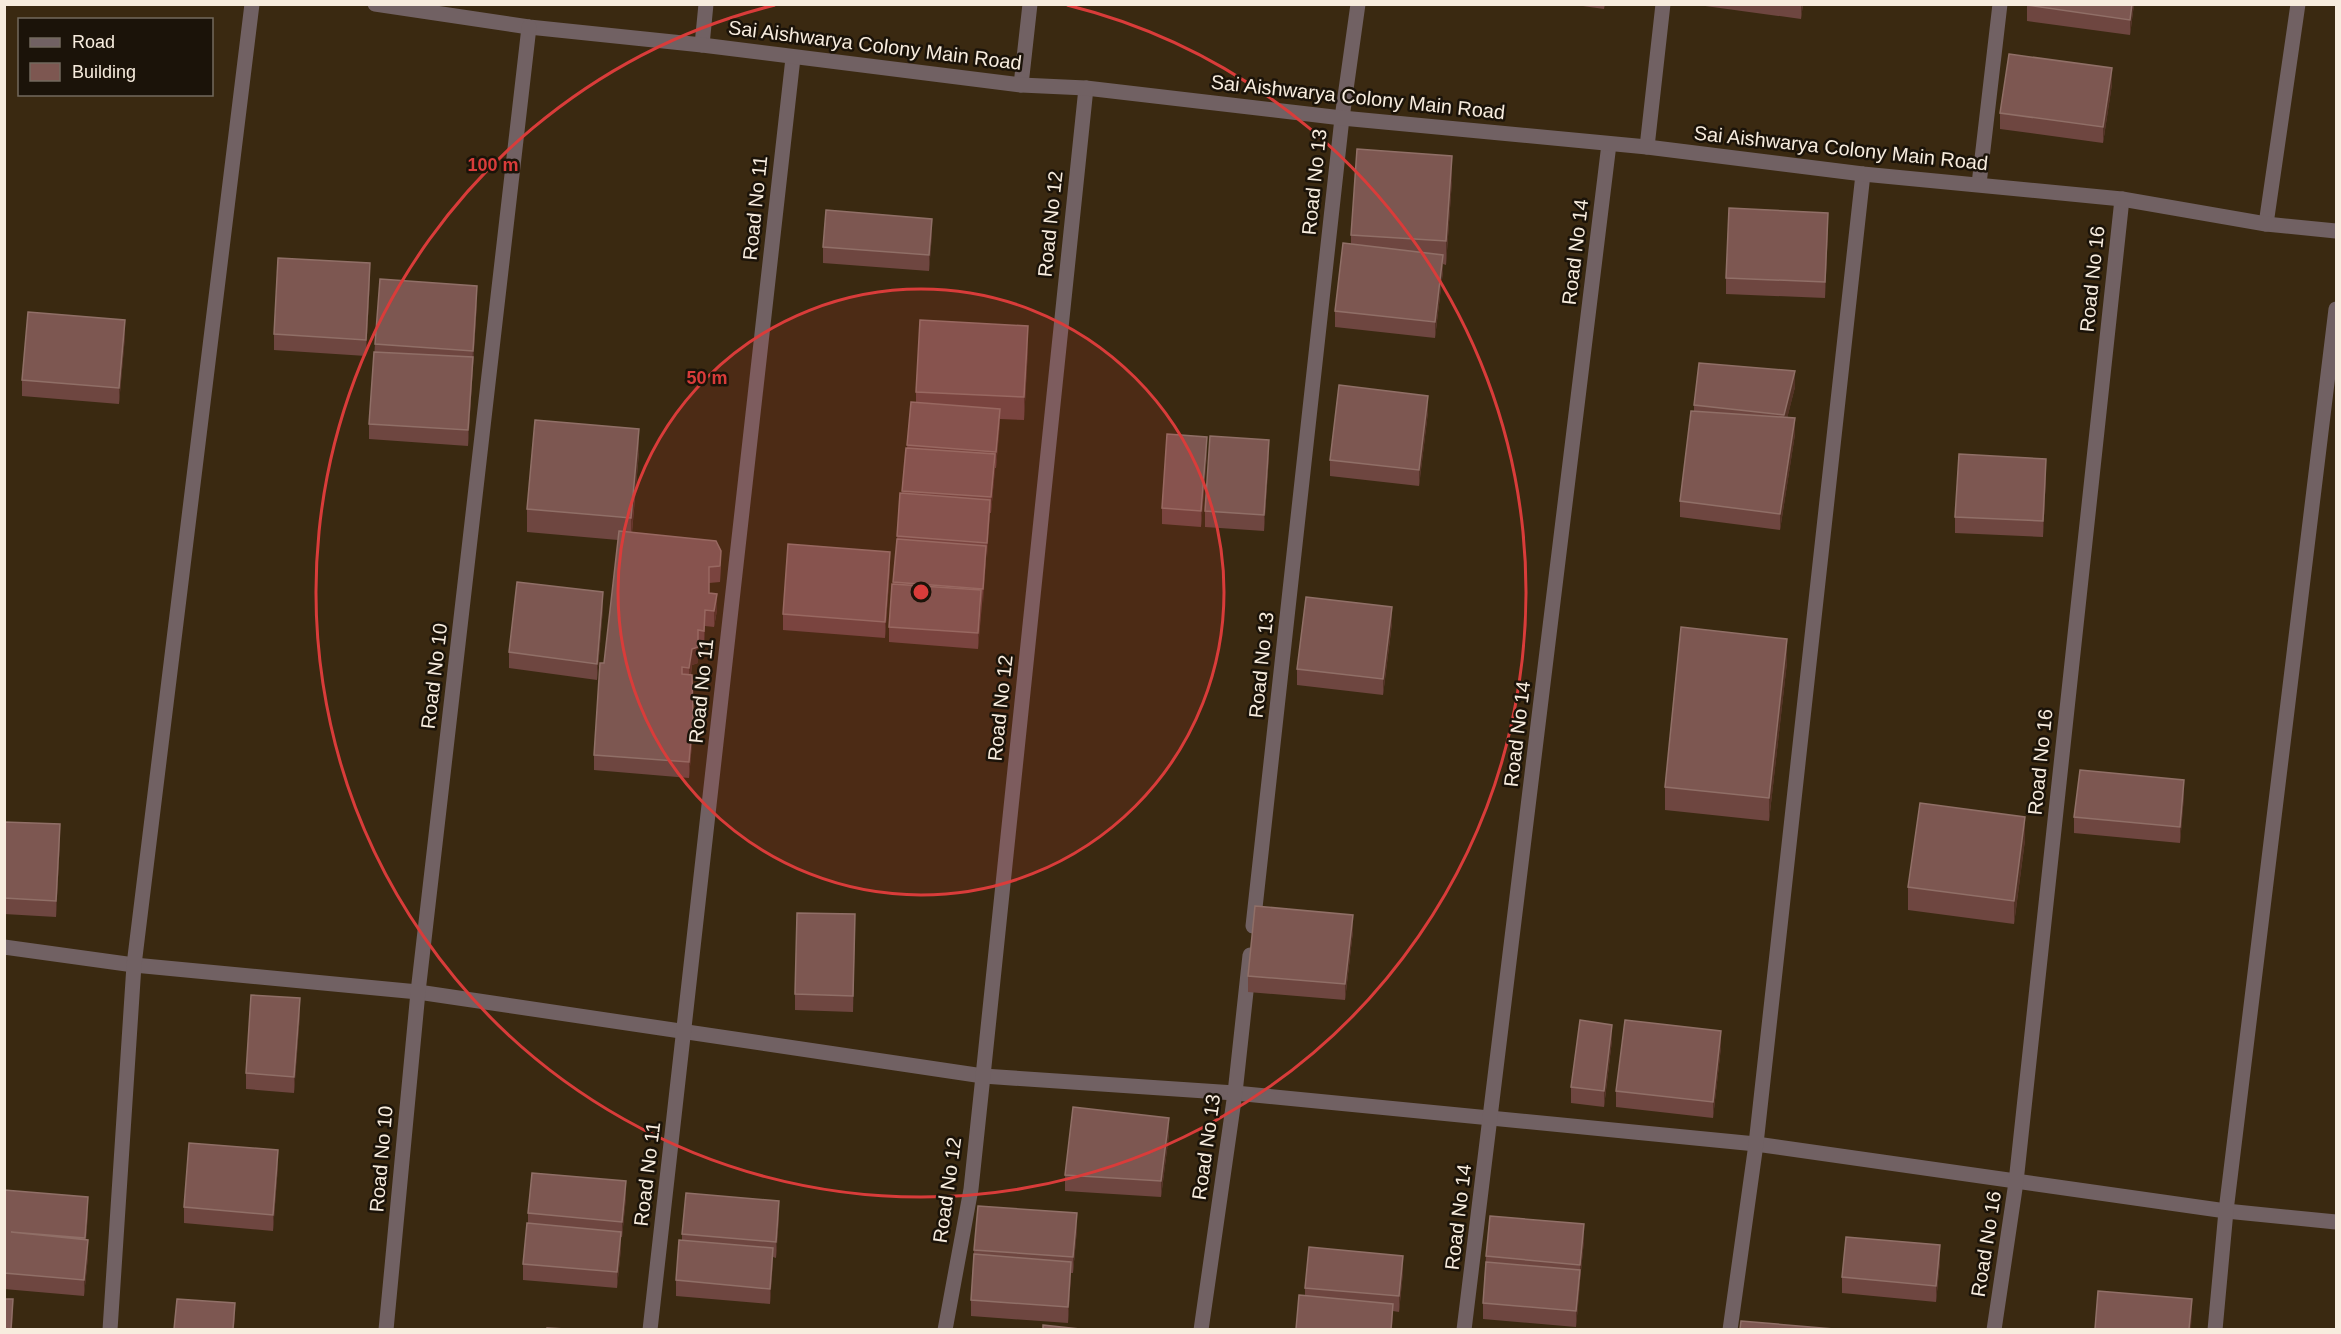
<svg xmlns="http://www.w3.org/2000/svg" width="2341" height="1334" font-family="Arial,sans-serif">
  <rect width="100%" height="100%" fill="#3a2911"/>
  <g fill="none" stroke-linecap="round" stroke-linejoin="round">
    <g stroke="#716163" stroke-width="15">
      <path d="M702,45L706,4"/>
      <path d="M1021,85L1030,4"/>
      <path d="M1647,147L1663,4"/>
      <path d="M1979,184L2000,4"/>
      <path d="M2266,224L2298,4"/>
      <path d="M1253,926L1342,118L1358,4"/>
      <path d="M4,947L134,965L418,992L983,1076L1235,1093L1756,1144L2226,1211L2336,1222"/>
      <path d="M110,1330L134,965L252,4"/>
      <path d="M650,1330L793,58"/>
      <path d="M945,1330L971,1189L983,1076L1086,88"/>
      <path d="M1201,1330L1235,1093L1250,955"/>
      <path d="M1464,1330L1609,144"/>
      <path d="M1730,1330L1756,1144L1863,174"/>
      <path d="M1994,1330L2016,1182L2122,199"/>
      <path d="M2215,1330L2226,1211L2336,309"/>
    </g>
    <g stroke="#716163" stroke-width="15">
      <path d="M375,4L529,27L702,45L1021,85L1086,88L1342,118L1647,147L1863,174L2122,199L2266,224L2336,231"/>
      <path d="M386,1330L418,992L529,27"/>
    </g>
  </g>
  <g fill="#6e4640">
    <path d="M1569,4H1605L1604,9Z"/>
    <path d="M1698,4H1803L1801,19L1698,5Z"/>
    <path d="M2027,4H2134L2130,35L2027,21Z"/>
    <path d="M2112,84L2103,143L2000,129V113Z"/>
    <path d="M1452,180L1446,265L1443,264V271L1435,338L1335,327V311L1351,244V235Z"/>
    <path d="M1828,229L1825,298L1726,294V278Z"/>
    <path d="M932,234L929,271L823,263V247Z"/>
    <path d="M370,279L366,356L274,350V334Z"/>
    <path d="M477,302L468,446L369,439V424L375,344Z"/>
    <path d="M125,336L119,404L22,396V380Z"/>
    <path d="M1028,349L1024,420L1000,419L996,468H995L991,513H990L978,649L889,642V627L897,539L900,493H902L906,448H907L911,402L916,403V392Z"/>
    <path d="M1795,387L1787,418L1795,434L1780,530L1680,517V501L1694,411V405Z"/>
    <path d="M1428,412L1419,486L1330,476V460Z"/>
    <path d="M639,452L632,533L721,567L720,582L709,583V593L717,610L714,627L705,626L704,646H698V663L692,665L691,675L693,732L689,778L594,770V755L618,540L527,532V509Z"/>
    <path d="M1207,453L1201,527L1162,524V508Z"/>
    <path d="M1269,456L1264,531L1205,527V511Z"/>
    <path d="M2046,475L2043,537L1955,533V517Z"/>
    <path d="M890,568L885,638L783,630V614Z"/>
    <path d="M603,608L597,680L509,668V652Z"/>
    <path d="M1392,623L1383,695L1297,685V669Z"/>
    <path d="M1787,662L1769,821L1665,810V787Z"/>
    <path d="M2184,796L2180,843L2074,833V817Z"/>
    <path d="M4,822L60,840L56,917L4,914Z"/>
    <path d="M2025,840L2014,924L1908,910V887Z"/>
    <path d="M855,930L853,1012L795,1010V994Z"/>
    <path d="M1353,931L1345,1000L1248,992V976Z"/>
    <path d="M300,1014L294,1093L246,1089V1073Z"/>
    <path d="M1612,1040L1604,1107L1571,1103V1087Z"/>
    <path d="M1721,1047L1713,1118L1616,1107V1091Z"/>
    <path d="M1169,1134L1161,1197L1065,1191V1175Z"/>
    <path d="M278,1166L273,1231L184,1223V1207Z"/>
    <path d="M4,1190L88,1213L86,1239L88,1256L84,1296L4,1289Z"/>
    <path d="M626,1197L622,1237H621V1248L617,1288L523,1280V1264L528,1223V1213Z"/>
    <path d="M779,1217L776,1258L773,1257L770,1304L676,1296V1280L682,1240V1234Z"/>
    <path d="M1077,1229L1073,1273H1071L1068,1323L971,1316V1300L974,1250Z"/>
    <path d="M1584,1240L1580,1281L1576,1327L1483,1319V1303L1486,1256Z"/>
    <path d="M1940,1261L1936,1302L1842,1293V1277Z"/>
    <path d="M1403,1272L1399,1312L1393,1311V1320L1305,1296V1288Z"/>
  </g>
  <g fill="#533326">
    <path d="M1801,4H1803L1801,19Z"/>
    <path d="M2132,4H2134L2130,35V20Z"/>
    <path d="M2112,68V84L2103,143V127Z"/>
    <path d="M1452,156V180L1446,265V241Z"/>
    <path d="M1828,213V229L1825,298V282Z"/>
    <path d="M932,219V234L929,271V255Z"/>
    <path d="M1443,255V271L1435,338V322Z"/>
    <path d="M370,263V279L366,356V340Z"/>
    <path d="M477,286V302L468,446V430Z"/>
    <path d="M125,320V336L119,404V388Z"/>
    <path d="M1028,326V349L1024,420V397Z"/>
    <path d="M1795,371V387L1784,431V415Z"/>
    <path d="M1428,396V412L1419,486V470Z"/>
    <path d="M1000,409V425L996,468V452Z"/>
    <path d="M1795,418V434L1780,530V514Z"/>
    <path d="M639,429V452L631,541V518Z"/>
    <path d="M1207,437V453L1201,527V511Z"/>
    <path d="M1269,440V456L1264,531V515Z"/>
    <path d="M995,454V470L991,513V497Z"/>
    <path d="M2046,459V475L2043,537V521Z"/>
    <path d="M990,500V516L987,559V543Z"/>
    <path d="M986,546V562L983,605V589Z"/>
    <path d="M890,552V568L885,638V622Z"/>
    <path d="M981,590V606L978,649V633Z"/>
    <path d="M603,592V608L597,680V664Z"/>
    <path d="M717,594V610L714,627V611Z"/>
    <path d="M1392,607V623L1383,695V679Z"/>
    <path d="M705,610V626L704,646V631Z"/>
    <path d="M1787,639V662L1769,821V798Z"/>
    <path d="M698,647V663L692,665L689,684V668L692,649Z"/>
    <path d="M693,716V732L689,778V762Z"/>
    <path d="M2184,780V796L2180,843V827Z"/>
    <path d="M2025,817V840L2014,924V901Z"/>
    <path d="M60,824V840L56,917V901Z"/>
    <path d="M1353,915V931L1345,1000V984Z"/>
    <path d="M300,998V1014L294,1093V1077Z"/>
    <path d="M1612,1025V1040L1604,1107V1091Z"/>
    <path d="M1721,1031V1047L1713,1118V1102Z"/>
    <path d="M1169,1118V1134L1161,1197V1181Z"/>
    <path d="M278,1150V1166L273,1231V1215Z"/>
    <path d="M626,1181V1197L622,1237V1222Z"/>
    <path d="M88,1197V1213L85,1254V1238Z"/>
    <path d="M779,1201V1217L776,1258V1242Z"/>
    <path d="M1077,1213V1229L1073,1273V1257Z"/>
    <path d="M1584,1224V1240L1580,1281V1265Z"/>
    <path d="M621,1232V1248L617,1288V1272Z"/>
    <path d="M88,1240V1256L84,1296V1280Z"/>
    <path d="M1940,1245V1261L1936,1302V1286Z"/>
    <path d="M773,1248V1264L770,1304V1289Z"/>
    <path d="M1403,1256V1272L1399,1312V1296Z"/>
    <path d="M1071,1262V1278L1068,1323V1307Z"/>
    <path d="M1580,1270V1286L1576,1327V1311Z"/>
    <path d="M13,1299V1315L12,1329H11Z"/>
    <path d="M2192,1299V1315L2191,1329H2189Z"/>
    <path d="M235,1303V1319L234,1329H233Z"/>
    <path d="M1393,1304V1320L1392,1329H1391Z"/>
  </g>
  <g fill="#7d5751" stroke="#906f67" stroke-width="1.5">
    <path d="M2027,4H2132L2130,20L2027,5Z"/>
    <path d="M2009,54L2112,68L2103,127L2000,113Z"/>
    <path d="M1357,149L1452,156L1446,241L1351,235Z"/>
    <path d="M1729,208L1828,213L1825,282L1726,278Z"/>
    <path d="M826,210L932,219L929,255L823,247Z"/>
    <path d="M1343,243L1443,255L1435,322L1335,311Z"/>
    <path d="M278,258L370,263L366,340L274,334Z"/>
    <path d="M380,279L477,286L473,351L375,344Z"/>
    <path d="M28,312L125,320L119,388L22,380Z"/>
    <path d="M920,320L1028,326L1024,397L916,392Z"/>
    <path d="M374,352L473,357L468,430L369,424Z"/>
    <path d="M1699,363L1795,371L1784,415L1694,405Z"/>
    <path d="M1339,385L1428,396L1419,470L1330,460Z"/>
    <path d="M911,402L1000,409L996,452L907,445Z"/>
    <path d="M1691,411L1795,418L1780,514L1680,501Z"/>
    <path d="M535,420L639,429L631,518L527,509Z"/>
    <path d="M1167,434L1207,437L1201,511L1162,508Z"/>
    <path d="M1210,436L1269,440L1264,515L1205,511Z"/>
    <path d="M906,448L995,454L991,497L902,491Z"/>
    <path d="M1959,454L2046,459L2043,521L1955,517Z"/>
    <path d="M900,493L990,500L987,543L897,536Z"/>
    <path d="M619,531L716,541L721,551L720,566L709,567V593L717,594L714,611L705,610L704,631L698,630V647L692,649L689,668L682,667V674L692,675L693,716L689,762L594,755L600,663H604Z"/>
    <path d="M897,539L986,546L983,589L893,582Z"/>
    <path d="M788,544L890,552L885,622L783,614Z"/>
    <path d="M517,582L603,592L597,664L509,652Z"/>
    <path d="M892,584L981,590L978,633L889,627Z"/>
    <path d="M1306,597L1392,607L1383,679L1297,669Z"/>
    <path d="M1681,627L1787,639L1769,798L1665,787Z"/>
    <path d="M2080,770L2184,780L2180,827L2074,817Z"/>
    <path d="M1920,803L2025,817L2014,901L1908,887Z"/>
    <path d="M4,822L60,824L56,901L4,898Z"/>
    <path d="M1255,906L1353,915L1345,984L1248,976Z"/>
    <path d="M797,913L855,914L853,996L795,994Z"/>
    <path d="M251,995L300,998L294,1077L246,1073Z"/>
    <path d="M1580,1020L1612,1025L1604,1091L1571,1087Z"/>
    <path d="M1625,1020L1721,1031L1713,1102L1616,1091Z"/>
    <path d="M1073,1107L1169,1118L1161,1181L1065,1175Z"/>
    <path d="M189,1143L278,1150L273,1215L184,1207Z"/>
    <path d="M532,1173L626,1181L622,1222L528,1213Z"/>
    <path d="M4,1190L88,1197L85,1238L11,1232L88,1240L84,1280L4,1273Z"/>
    <path d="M686,1193L779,1201L776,1242L682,1234Z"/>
    <path d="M978,1206L1077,1213L1073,1257L974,1250Z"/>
    <path d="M1490,1216L1584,1224L1580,1265L1486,1256Z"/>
    <path d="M527,1223L621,1232L617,1272L523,1264Z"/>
    <path d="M1846,1237L1940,1245L1936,1286L1842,1277Z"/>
    <path d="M679,1240L773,1248L770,1289L676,1280Z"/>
    <path d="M1309,1247L1403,1256L1399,1296L1305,1288Z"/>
    <path d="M974,1254L1071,1262L1068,1307L971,1300Z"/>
    <path d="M1486,1262L1580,1270L1576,1311L1483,1303Z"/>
    <path d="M2098,1291L2192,1299L2189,1329H2095Z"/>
    <path d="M1299,1295L1393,1304L1391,1329H1296Z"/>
    <path d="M4,1299H13L11,1329H4Z"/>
    <path d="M177,1299L235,1303L233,1329H174Z"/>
    <path d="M1741,1321L1834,1329H1740Z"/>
    <path d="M1043,1325L1080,1329H1043Z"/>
    <path d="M547,1328L566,1329H547Z"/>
  </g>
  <circle cx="921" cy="592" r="303" fill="#d93c3a" fill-opacity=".12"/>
  <g fill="none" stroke="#d93c3a" stroke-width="3">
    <circle cx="921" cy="592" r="303"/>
    <path d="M1067 5A605 605 0 1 1 775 5"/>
  </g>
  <g text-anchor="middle" stroke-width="5" stroke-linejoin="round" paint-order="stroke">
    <g font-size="20" fill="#f7ecde" stroke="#1b1309">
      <text transform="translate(875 45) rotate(7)" y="7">Sai Aishwarya Colony Main Road</text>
      <text transform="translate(1358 97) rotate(6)" y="7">Sai Aishwarya Colony Main Road</text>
      <text transform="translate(1841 148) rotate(6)" y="7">Sai Aishwarya Colony Main Road</text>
      <text transform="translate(1314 182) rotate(-84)" y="7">Road No 13</text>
      <text transform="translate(755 208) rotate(-84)" y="7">Road No 11</text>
      <text transform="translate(1050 224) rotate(-84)" y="7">Road No 12</text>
      <text transform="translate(1575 252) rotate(-83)" y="7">Road No 14</text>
      <text transform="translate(2092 279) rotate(-84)" y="7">Road No 16</text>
      <text transform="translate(1261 665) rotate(-84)" y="7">Road No 13</text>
      <text transform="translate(434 676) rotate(-83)" y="7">Road No 10</text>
      <text transform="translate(701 691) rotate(-84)" y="7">Road No 11</text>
      <text transform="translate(1000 708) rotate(-84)" y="7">Road No 12</text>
      <text transform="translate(1517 734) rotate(-83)" y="7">Road No 14</text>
      <text transform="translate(2040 762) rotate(-84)" y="7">Road No 16</text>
      <text transform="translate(1206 1147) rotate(-82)" y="7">Road No 13</text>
      <text transform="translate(381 1159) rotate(-85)" y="7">Road No 10</text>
      <text transform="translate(647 1174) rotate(-83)" y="7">Road No 11</text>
      <text transform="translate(947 1190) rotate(-82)" y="7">Road No 12</text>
      <text transform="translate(1458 1217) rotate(-83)" y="7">Road No 14</text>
      <text transform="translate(1986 1244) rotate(-81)" y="7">Road No 16</text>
    </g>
  </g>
  <circle cx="921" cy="592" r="9" fill="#d93c3a" stroke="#1b1309" stroke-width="3"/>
  <g font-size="18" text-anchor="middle" font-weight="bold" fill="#d93c3a" stroke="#1b1309" stroke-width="5" stroke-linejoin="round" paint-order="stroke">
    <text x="493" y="171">100 m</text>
    <text x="707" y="384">50 m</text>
  </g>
  <rect width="2341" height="1334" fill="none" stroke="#f7ecde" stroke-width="12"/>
  <rect x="18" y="18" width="195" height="78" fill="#1b1309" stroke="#736a5e" stroke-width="1.5"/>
  <rect x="30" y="38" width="30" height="9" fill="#716163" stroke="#736a5e" stroke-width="1.5"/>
  <text x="72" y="48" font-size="18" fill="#f7ecde">Road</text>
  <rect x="30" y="63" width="30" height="18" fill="#7d5751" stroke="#736a5e" stroke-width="1.5"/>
  <text x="72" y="78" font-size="18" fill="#f7ecde">Building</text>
</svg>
